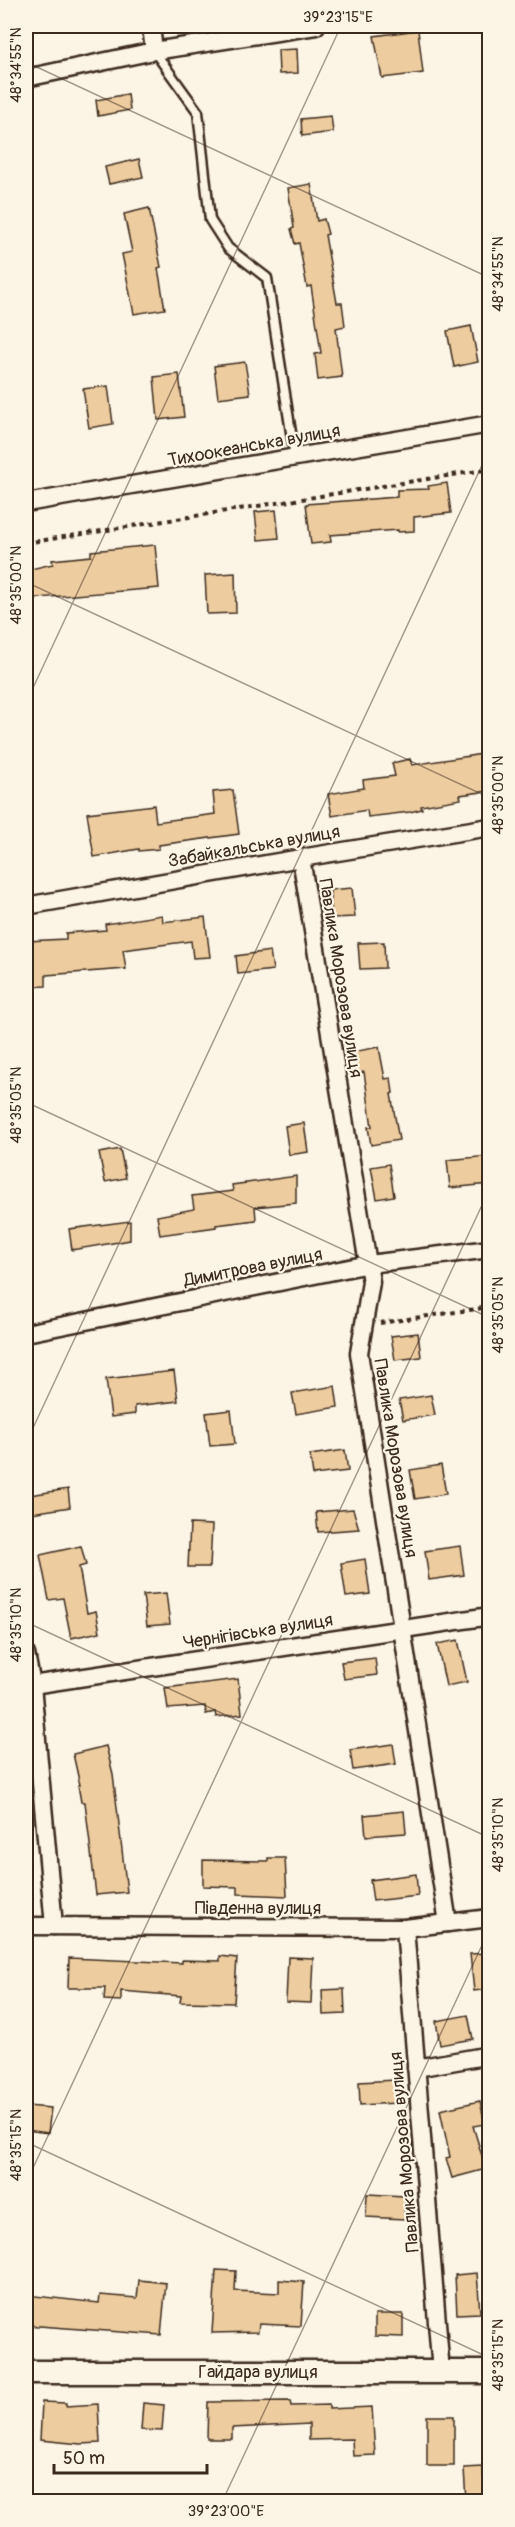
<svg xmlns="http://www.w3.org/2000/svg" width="515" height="2527" font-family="Pangolin,sans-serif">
  <rect width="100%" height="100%" fill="#fcf5e5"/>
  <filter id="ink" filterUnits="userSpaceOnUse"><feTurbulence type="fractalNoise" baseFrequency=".0167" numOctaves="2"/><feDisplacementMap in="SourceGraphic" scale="12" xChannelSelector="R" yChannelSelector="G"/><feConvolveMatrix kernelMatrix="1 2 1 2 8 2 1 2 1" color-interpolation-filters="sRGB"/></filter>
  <g filter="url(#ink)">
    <g fill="#edcc9f" stroke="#3b2a1e" stroke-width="1.5">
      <path d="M418,30L423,73L382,78L374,36Z"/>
      <path d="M297,49L298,73L279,74L278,50Z"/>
      <path d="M128,94L130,110L98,116L96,100Z"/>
      <path d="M331,116L333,132L302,136L301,119Z"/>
      <path d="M139,159L143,177L109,184L105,167Z"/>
      <path d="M311,184L317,221L324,219L328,234L325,235L337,303H342L345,326L336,328L342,377L318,380L315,354L321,353L311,286L307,287L299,243L295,244L291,229L294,228L288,188Z"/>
      <path d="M149,208L161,267L158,268L165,309L134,314L122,254L132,252L124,214Z"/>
      <path d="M471,326L478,362L454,367L447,331Z"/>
      <path d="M245,362L250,394L218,398L214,366Z"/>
      <path d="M179,374L184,417L158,420L154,377Z"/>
      <path d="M108,386L113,424L89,428L83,389Z"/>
      <path d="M447,483L451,513L414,517V531L398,532V530L330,535L331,542L311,544L306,504L397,497V490L429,489L428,486Z"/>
      <path d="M276,510L279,538L258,540L255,512Z"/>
      <path d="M155,545L159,588L26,599V570L53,564L52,560L91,556V551Z"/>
      <path d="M235,573L236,613L207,614L205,575Z"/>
      <path d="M489,753V791L460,795L461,799L421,806L422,809L410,812L368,817L367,810L332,816L328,794L364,788L363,780L395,776L392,763L410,759L412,765Z"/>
      <path d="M233,790L239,834L159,845V849L139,851V849L94,857L87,813L154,805L156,822L215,814L213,792Z"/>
      <path d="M352,888L355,917L332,918L330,890Z"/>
      <path d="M162,915L163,922L205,917L210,957L193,958L191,941L123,950L126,969L46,975V986L28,987L26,941L66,939V933L106,930L105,924Z"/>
      <path d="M384,942L385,968L360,969L358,943Z"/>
      <path d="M270,951L273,970L238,974L236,956Z"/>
      <path d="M379,1047L385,1079L391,1078L393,1093L391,1094L399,1140L371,1145L368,1127H372L364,1072L356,1074L352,1052Z"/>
      <path d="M304,1123L308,1152L289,1155L285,1126Z"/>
      <path d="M120,1149L126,1178L105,1182L99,1153Z"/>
      <path d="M489,1156V1184L450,1188L447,1160Z"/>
      <path d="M389,1164L394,1196L377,1199L371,1167Z"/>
      <path d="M296,1176V1203L255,1207L256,1220L216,1225V1227L160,1235L157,1216L194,1209L192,1196L233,1191L232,1185Z"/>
      <path d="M130,1221V1240L72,1250L69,1229Z"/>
      <path d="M418,1333L421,1357L395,1360L391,1336Z"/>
      <path d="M174,1371L178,1401L135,1406V1414L111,1417L106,1379Z"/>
      <path d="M335,1386L338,1407L296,1414L292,1393Z"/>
      <path d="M431,1395L435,1415L403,1420L399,1400Z"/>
      <path d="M231,1410L235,1444L210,1446L206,1413Z"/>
      <path d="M345,1450L348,1471L313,1475L310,1455Z"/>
      <path d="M441,1465L446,1494L415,1499L410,1470Z"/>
      <path d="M68,1489L70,1507L32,1513L30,1495Z"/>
      <path d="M353,1509L359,1529L318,1532L316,1512Z"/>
      <path d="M190,1524L212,1525L210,1567H188Z"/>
      <path d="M81,1546L86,1565L79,1567L87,1613L96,1611L100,1632L71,1638L63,1598L49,1600L40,1555Z"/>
      <path d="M460,1546L464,1575L429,1580L425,1551Z"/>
      <path d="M365,1559L370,1594L346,1597L341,1563Z"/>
      <path d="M166,1593L170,1624L147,1626L143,1595Z"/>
      <path d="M458,1640L467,1682L446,1686L437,1644Z"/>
      <path d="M375,1658L377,1675L344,1679L341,1662Z"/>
      <path d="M238,1679L242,1714L216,1717L215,1712L206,1714L205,1706L168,1709L165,1688Z"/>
      <path d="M393,1744L396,1764L353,1770L350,1750Z"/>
      <path d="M106,1746L113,1774L127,1892L96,1895L85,1802H81L78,1785H80L73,1754Z"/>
      <path d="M404,1811L406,1833L366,1836L364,1815Z"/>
      <path d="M268,1858H285L287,1896L238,1894V1887L203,1886V1860L268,1861Z"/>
      <path d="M416,1874L418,1896L373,1901L370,1880Z"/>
      <path d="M489,1953V1989L474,1991L470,1954Z"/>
      <path d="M220,1956L237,1958L234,2003L180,2002L181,1996L121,1991V2001L104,2000L105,1988H68L69,1958L182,1963V1960L220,1961Z"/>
      <path d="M288,1957L313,1958L311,2003L286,2002Z"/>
      <path d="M344,1989L345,2014L323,2015L322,1990Z"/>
      <path d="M468,2015L473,2039L440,2045L436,2021Z"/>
      <path d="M396,2080L397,2103L360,2105L359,2082Z"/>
      <path d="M480,2101L485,2124L473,2126L486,2169L452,2178L446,2158L450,2157L440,2110Z"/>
      <path d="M26,2106L51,2108L48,2133L26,2130Z"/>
      <path d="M367,2194L405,2196L404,2219L366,2217Z"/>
      <path d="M216,2270L236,2271L235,2291L279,2293V2280L304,2282L301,2326L259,2324L258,2332L212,2333Z"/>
      <path d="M477,2273L480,2313L457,2314L455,2275Z"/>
      <path d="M139,2280L166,2283L161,2335L26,2325V2295L99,2303L100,2295L137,2298Z"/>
      <path d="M375,2314H403V2337L375,2336Z"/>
      <path d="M290,2401L291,2406L329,2405V2409L372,2407L375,2455L353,2456L352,2439L309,2440V2424L232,2428V2439H207L208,2402Z"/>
      <path d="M42,2402L66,2403V2406L98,2404L100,2443L81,2444L40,2440Z"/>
      <path d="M143,2403L164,2405L162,2431L141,2430Z"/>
      <rect x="427" y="2416" width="27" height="50"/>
      <path d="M483,2467L485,2502H466L464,2468Z"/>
    </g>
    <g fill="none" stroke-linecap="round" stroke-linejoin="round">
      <g stroke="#3b2a1e" stroke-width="13">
        <path id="lane" d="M154,51L198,112L210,220L228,248L267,278L295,458"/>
      </g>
      <g stroke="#3b2a1e" stroke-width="21">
        <g id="street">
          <path d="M151,26L154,51"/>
          <path d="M26,78L154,51L316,26"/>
          <path d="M26,503L490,424"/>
          <path d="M301,858L371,1282L359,1353L448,1923"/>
          <path d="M26,906L301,858L490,827"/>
          <path d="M26,1333L369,1264L490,1249"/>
          <path d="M26,1654L32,1685L54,1926"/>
          <path d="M32,1685L490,1616"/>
          <path d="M26,1926L405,1928L490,1918"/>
          <path d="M405,1928L441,2372"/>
          <path d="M416,2068L490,2055"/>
        </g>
      </g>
      <g stroke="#3b2a1e" stroke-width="27">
        <path id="secondary" d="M26,2372H490"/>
      </g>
      <g stroke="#3b2a1e" stroke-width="4" stroke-dasharray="4.5 4.5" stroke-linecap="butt">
        <path d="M26,543L490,469"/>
        <path d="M380,1323L490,1307"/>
      </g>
      <use href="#lane" stroke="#fcf5e5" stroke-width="8"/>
      <use href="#street" stroke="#fcf5e5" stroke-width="16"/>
      <use href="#secondary" stroke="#fcf5e5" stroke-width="22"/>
    </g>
  </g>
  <path fill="none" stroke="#3b2a1e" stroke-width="1.5" stroke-opacity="0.45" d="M26,62L490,278M26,582L490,798M26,703L341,26M26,1102L490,1318M26,1443L490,448M26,1622L490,1838M26,2142L490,2358M26,2183L490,1188M222,2502L490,1928"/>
  <g text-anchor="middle" stroke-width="4.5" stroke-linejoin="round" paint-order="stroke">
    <g font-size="18" fill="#3b2a1e" stroke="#fcf5e5">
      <text transform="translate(254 445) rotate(-10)" y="6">Тихоокеанська вулиця</text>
      <text transform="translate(254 846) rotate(-10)" y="6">Забайкальська вулиця</text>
      <text transform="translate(341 978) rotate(81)" y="6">Павлика Морозова вулиця</text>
      <text transform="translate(253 1267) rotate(-11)" y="6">Димитрова вулиця</text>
      <text transform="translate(396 1458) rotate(81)" y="6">Павлика Морозова вулиця</text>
      <text transform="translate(258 1631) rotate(-9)" y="6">Чернігівська вулиця</text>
      <text x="258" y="1914">Південна вулиця</text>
      <text transform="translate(404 2152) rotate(-95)" y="6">Павлика Морозова вулиця</text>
      <text x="258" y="2378">Гайдара вулиця</text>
    </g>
  </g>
  <rect width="515" height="2527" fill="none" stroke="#fcf5e5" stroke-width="66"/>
  <path d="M54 2464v9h153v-9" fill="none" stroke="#3b2a1e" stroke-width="3"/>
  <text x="63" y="2464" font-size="18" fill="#3b2a1e" stroke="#fcf5e5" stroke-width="4.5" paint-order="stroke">50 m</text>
  <rect x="33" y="33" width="449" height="2461" fill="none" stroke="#3b2a1e" stroke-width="2"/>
  <g font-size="15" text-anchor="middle" fill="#3b2a1e">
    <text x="338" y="22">39°23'15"E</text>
    <text transform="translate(16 65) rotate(-90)" y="5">48°34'55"N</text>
    <text transform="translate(498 274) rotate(-90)" y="5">48°34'55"N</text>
    <text transform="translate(16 585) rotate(-90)" y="5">48°35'00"N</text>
    <text transform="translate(498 795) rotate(-90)" y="5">48°35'00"N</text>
    <text transform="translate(16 1105) rotate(-90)" y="5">48°35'05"N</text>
    <text transform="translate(498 1315) rotate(-90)" y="5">48°35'05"N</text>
    <text transform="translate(16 1625) rotate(-90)" y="5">48°35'10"N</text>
    <text transform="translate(498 1835) rotate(-90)" y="5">48°35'10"N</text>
    <text transform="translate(16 2145) rotate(-90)" y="5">48°35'15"N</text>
    <text transform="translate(498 2355) rotate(-90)" y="5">48°35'15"N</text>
    <text x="226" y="2516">39°23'00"E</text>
  </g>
</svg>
